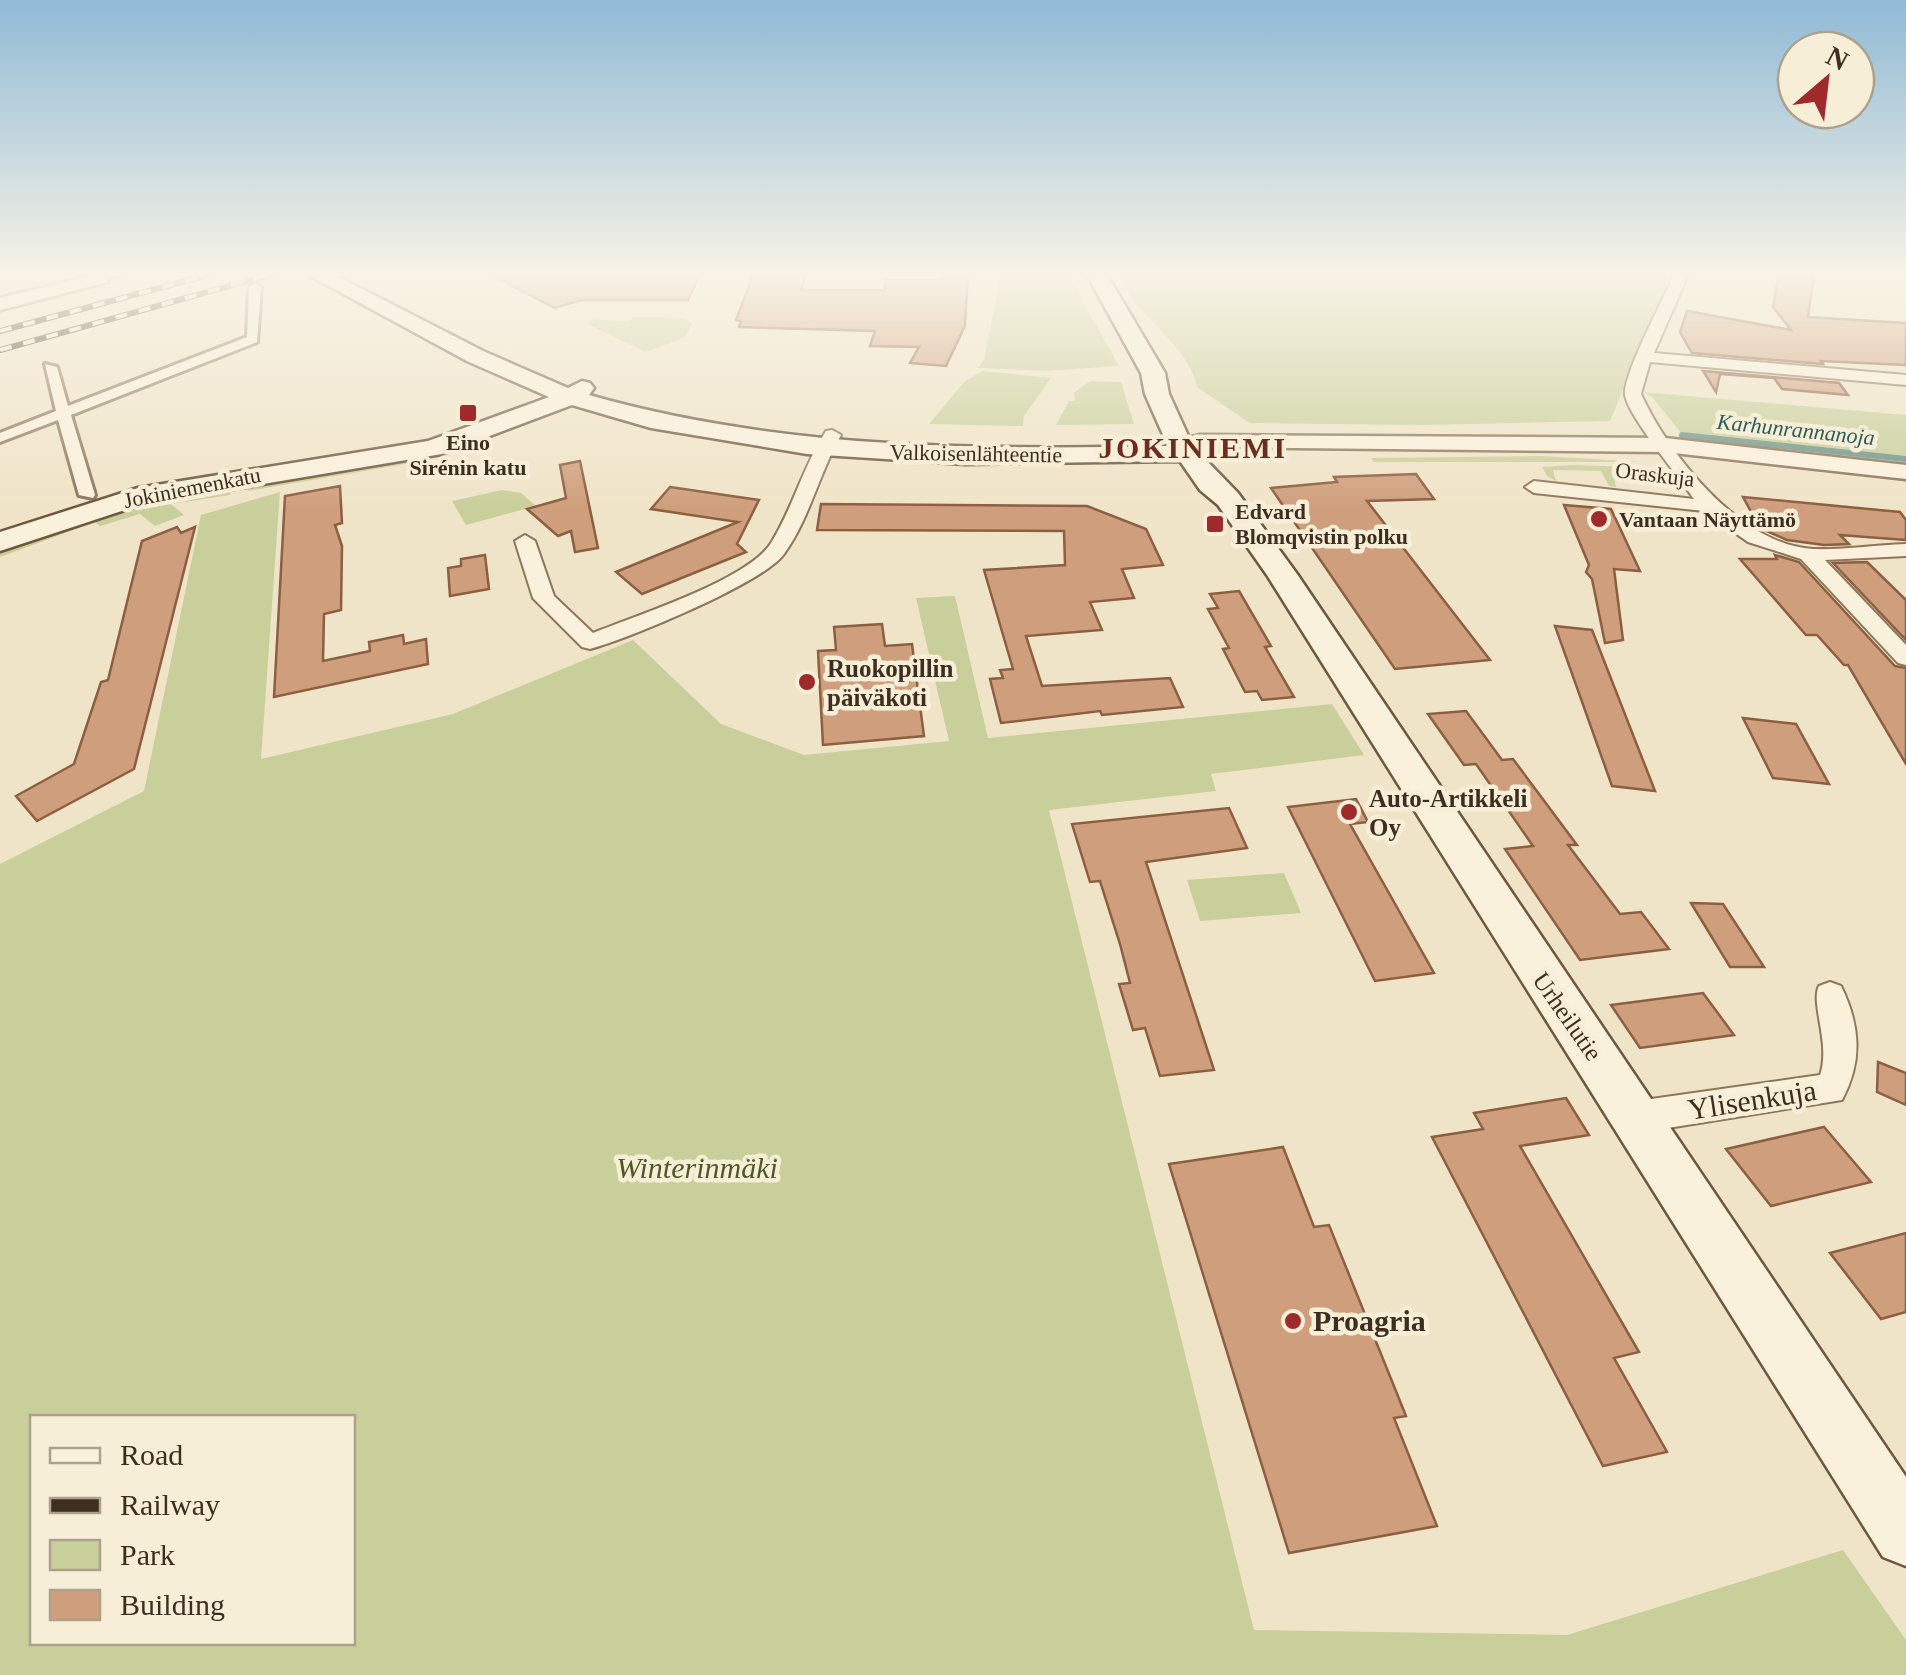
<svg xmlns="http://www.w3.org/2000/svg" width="1906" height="1675" font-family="'Times New Roman',serif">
  <rect width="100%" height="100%" fill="#f0e4c8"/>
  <g fill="#c9cf9b" fill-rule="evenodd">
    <path d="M995,273H1067L1119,366L1046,371L978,368L984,360L999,284Z"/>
    <path d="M1118,273H1671L1610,421L1421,425L1250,423L1198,388C1183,335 1135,320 1118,273Z"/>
    <path d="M633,317L682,318L692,323L685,337L646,352L587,324L593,319L629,322Z"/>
    <path d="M983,371L1051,378L1024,416L1023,426L929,424L965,381Z"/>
    <path d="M1090,381L1121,382L1134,424L1056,425L1069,401H1075L1074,393Z"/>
    <path d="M1642,392L1906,415V463L1687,440L1652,397Z"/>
    <path d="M543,415L462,449L417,462L248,491L249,481Z"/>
    <path d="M1542,456L1641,462H1374L1371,458Z"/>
    <path d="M1574,465L1660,468L1674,478L1675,495L1665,476L1612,470L1616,487L1609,486L1601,471L1553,470L1556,481L1547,476L1542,467Z"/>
    <path d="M232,482L230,495L171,504L184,515L155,526L140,514L100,526L95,522L0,557V547L107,508Z"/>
    <path d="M502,490L521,493L536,506L466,525L452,501Z"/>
    <path d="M280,492L261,759L453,714L633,640L721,724L804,755L949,741L916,598L955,596L988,738L1332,704L1364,755L1211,774L1216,791L1049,810L1254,1630L1567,1635L1843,1550L1906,1640V1675H0V864L144,791L201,515ZM32,1418H352V1642H32Z"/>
    <path d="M1284,873L1301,913L1200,921L1187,880Z"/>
  </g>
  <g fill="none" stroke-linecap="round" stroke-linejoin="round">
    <path stroke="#6f938a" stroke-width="6" d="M1682,435L1906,459"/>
  </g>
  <g fill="#cf9f7d" stroke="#8d5f41" stroke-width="2.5">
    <path d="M487,273H701L688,300H581L555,308Z"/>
    <path d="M754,273H806L801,290H885L886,280H943V273H968L965,326L946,366L910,363L919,347L870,346L875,331L739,327L741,321L736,320Z"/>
    <path d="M1779,273H1814L1808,317L1906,323V365L1821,361L1823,364L1692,353L1680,332L1687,311L1791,330L1773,307Z"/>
    <path d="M1703,371L1839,383L1848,395L1782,389L1774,378L1720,374L1716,392Z"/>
    <path d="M580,461L598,548L575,552L571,531L558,536L527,509L566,498L560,465Z"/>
    <path d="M1416,474L1434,499L1367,501L1490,660L1395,669L1271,488L1337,482L1334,477Z"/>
    <path d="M340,486L342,523L335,525L342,546L341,610L324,614L323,661L370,651L369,642L403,635L404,644L426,639L428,664L274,697L285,496Z"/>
    <path d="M670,487L759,500L737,544L746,552L642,594L616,572L738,522L651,509Z"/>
    <path d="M1743,497L1900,512L1906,520V540L1840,535L1849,544L1824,545L1787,540L1760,528Z"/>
    <path d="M821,504L1087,506L1146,529L1163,565L1122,569L1134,598L1090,602L1102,630L1026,636L1042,686L1170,678L1183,707L1102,715L1100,711L1001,723L990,679L1003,678L1000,670L1013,669L984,570L1065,565L1064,531L817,530Z"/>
    <path d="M1564,505L1611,509L1640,571L1614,569L1623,640L1605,643L1592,579L1586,572L1589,565Z"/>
    <path d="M177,527L181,533L195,527L134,769L37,821L16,796L74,764L101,682L108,680L142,541Z"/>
    <path d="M485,555L489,589L450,596L448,568L461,566V559Z"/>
    <path d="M1775,555L1799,562L1895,666L1906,668V764L1848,665H1844L1817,635H1806L1740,559H1777Z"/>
    <path d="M1867,562L1906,600V640L1833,563Z"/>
    <path d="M1239,591L1271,646L1265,647L1294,697L1262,700L1257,691L1245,692L1223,649L1229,648L1208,609L1218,608L1210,594Z"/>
    <path d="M882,624L885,646L912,644L924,736L823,745L818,651L836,650L834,627Z"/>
    <path d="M1555,626L1592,630L1655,791L1612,786Z"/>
    <path d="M1466,711L1502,760L1513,759L1577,845H1568L1620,914L1641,912L1669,949L1580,960L1505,849L1533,846L1476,764L1464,765L1428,714Z"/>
    <path d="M1743,718L1796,724L1829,784L1773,778Z"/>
    <path d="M1356,799L1368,822L1350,824L1434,973L1375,981L1288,807Z"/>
    <path d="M1229,808L1247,848L1146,862L1214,1070L1160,1076L1145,1028L1133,1030L1119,984L1130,983L1120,944L1100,881L1090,882L1072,824Z"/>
    <path d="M1691,903L1723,904L1764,967H1730Z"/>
    <path d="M1703,993L1734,1035L1640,1048L1611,1005Z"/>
    <path d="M1878,1062L1906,1073V1105L1877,1092Z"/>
    <path d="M1566,1098L1589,1135L1520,1146L1639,1352L1614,1358L1667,1452L1603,1466L1432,1137L1483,1129L1474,1113Z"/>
    <path d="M1824,1127L1871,1182L1771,1206L1726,1149Z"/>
    <path d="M1283,1147L1314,1227L1329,1225L1406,1416L1394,1418L1437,1526L1289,1553L1169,1164Z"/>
    <path d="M1906,1233V1312L1881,1319L1830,1253Z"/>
  </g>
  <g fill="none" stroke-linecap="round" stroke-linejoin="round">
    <g stroke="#8d765c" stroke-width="6">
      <path id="pedestrian" d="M255,284L261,287L257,342L71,415L95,495L93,498L79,495L58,420L0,442V433L56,411L45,364L57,367L68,406L247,337L249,287Z"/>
    </g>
    <g stroke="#8d765c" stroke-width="4">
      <g id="minor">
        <path d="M105,273H129L97,281V275Z"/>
        <path d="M1675,273H1689L1654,353L1906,375V385L1650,362L1641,394C1669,455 1740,545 1813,549C1843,550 1875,545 1906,544V556L1825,560L1906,645V665L1898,663L1801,559L1748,542L1704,511L1534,493L1525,487L1534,481L1694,499C1680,478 1628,416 1625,395C1623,374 1665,296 1675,273Z"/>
        <path d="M832,430L841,435C819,473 810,518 784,554C763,583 628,639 590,649L582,647L533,598L515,541L525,535L535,541L554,596L593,633C637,615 748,580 771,543C793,508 803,466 826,431Z"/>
        <path d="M1830,982L1841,986C1860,1025 1863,1061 1842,1100L1637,1133L1625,1128L1620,1117L1625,1106L1637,1101L1820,1075C1831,1044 1810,1003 1819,986Z"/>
      </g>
    </g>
    <g stroke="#8d765c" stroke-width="5">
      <g id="tertiary">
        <path d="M101,273L108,274V282L0,310V298Z"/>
        <path d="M1200,435L1665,438L1906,465V479L1665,452L1192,447L1189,442L1192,437Z"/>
      </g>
    </g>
    <g stroke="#6f573f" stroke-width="5">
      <path id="secondary" d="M305,273H331L483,351L568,388L582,381L590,383L594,388L589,395C779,449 972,450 1168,446L1145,394L1141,373L1086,273H1106L1165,373L1169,394L1190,440L1195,445L1213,447L1217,453L1206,460L1238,493L1297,574L1906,1477V1566L1883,1557L1267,575L1218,505L1200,490L1180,461L965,464L807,454L651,428L572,405L442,454L143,504L0,551V532L138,488L428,441L549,397L467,361Z"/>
    </g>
    <use href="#pedestrian" fill="#faf1dc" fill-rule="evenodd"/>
    <use href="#minor" fill="#faf1dc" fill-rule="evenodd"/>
    <use href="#tertiary" fill="#faf1dc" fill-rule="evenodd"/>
    <use href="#secondary" fill="#faf1dc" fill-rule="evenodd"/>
    <g stroke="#3d2e20" stroke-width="6">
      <g id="rail">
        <path d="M0,331L215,273"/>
        <path d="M0,350L275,273"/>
      </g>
    </g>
    <use href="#rail" stroke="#f7eed8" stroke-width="4" stroke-dasharray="12" stroke-linecap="butt"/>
  </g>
  <linearGradient id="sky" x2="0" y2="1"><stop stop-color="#8fbad6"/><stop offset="0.54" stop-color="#f8f3e6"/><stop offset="1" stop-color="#f8f3e6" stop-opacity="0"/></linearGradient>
  <rect width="1906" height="508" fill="url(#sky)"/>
  <g fill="#9e2a2b" stroke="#f7eed8" stroke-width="4">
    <rect x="458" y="403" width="20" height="20" rx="5"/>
    <circle cx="1599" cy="519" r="10"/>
    <rect x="1205" y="514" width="20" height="20" rx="5"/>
    <circle cx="807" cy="682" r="10"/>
    <circle cx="1349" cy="812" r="10"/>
    <circle cx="1293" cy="1321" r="10"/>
  </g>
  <g text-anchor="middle" stroke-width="9" stroke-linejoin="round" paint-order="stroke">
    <g font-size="22" font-style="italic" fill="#2f5d5a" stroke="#f7eed8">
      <text transform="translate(1796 429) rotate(6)" y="8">Karhunrannanoja</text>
    </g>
    <g font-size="22" font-weight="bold" fill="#3d2e20" stroke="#f7eed8" text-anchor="start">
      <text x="468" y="450" text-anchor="middle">Eino<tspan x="468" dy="25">Sirénin katu</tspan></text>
      <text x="1235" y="519">Edvard<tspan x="1235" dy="25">Blomqvistin polku</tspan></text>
      <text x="1619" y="527">Vantaan Näyttämö</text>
    </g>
    <g font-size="22" fill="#3d2e20" stroke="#f7eed8">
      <text transform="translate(976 453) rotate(1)" y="8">Valkoisenlähteentie</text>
      <text transform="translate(1655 474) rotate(7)" y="8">Oraskuja</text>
      <text transform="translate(192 487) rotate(-11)" y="8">Jokiniemenkatu</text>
    </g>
    <g font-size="25" font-weight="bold" fill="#3d2e20" stroke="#f7eed8" text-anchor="start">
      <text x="827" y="677">Ruokopillin<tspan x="827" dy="29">päiväkoti</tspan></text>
      <text x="1369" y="807">Auto-Artikkeli<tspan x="1369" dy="29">Oy</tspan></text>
    </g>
    <g font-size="25" fill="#3d2e20" stroke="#f7eed8">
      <text transform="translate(1568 1016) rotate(55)" y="9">Urheilutie</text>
    </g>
    <g font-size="30" font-weight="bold" letter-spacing="2.5" fill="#6b2e1e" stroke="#f7eed8">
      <text x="1193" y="458">JOKINIEMI</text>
    </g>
    <g font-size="30" fill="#3d2e20" stroke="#f7eed8">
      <text transform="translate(1752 1100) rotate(-9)" y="10">Ylisenkuja</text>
    </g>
    <g font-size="30" font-style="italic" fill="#4d5a26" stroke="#f7eed8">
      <text x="697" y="1178">Winterinmäki</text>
    </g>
    <g font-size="30" font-weight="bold" fill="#3d2e20" stroke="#f7eed8" text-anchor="start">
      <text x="1313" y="1331">Proagria</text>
    </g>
  </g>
  <rect x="30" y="1415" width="325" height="230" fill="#f7eed8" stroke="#ada18e" stroke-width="2.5"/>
  <rect x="50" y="1448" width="50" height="15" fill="#faf1dc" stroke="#ada18e" stroke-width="2.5"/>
  <text x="120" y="1465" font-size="30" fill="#3d2e20">Road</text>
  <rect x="50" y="1498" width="50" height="15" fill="#3d2e20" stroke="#ada18e" stroke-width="2.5"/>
  <text x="120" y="1515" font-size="30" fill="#3d2e20">Railway</text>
  <rect x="50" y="1540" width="50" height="30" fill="#c9cf9b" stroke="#ada18e" stroke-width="2.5"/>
  <text x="120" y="1565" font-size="30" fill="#3d2e20">Park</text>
  <rect x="50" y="1590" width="50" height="30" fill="#cf9f7d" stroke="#ada18e" stroke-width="2.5"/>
  <text x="120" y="1615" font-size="30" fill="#3d2e20">Building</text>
  <g transform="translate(1826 80) rotate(28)"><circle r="48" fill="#f7eed8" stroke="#ada18e" stroke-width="2.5"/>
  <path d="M0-8L18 38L0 25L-18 38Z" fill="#9e2a2b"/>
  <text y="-15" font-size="28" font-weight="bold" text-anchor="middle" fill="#3d2e20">N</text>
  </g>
</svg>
